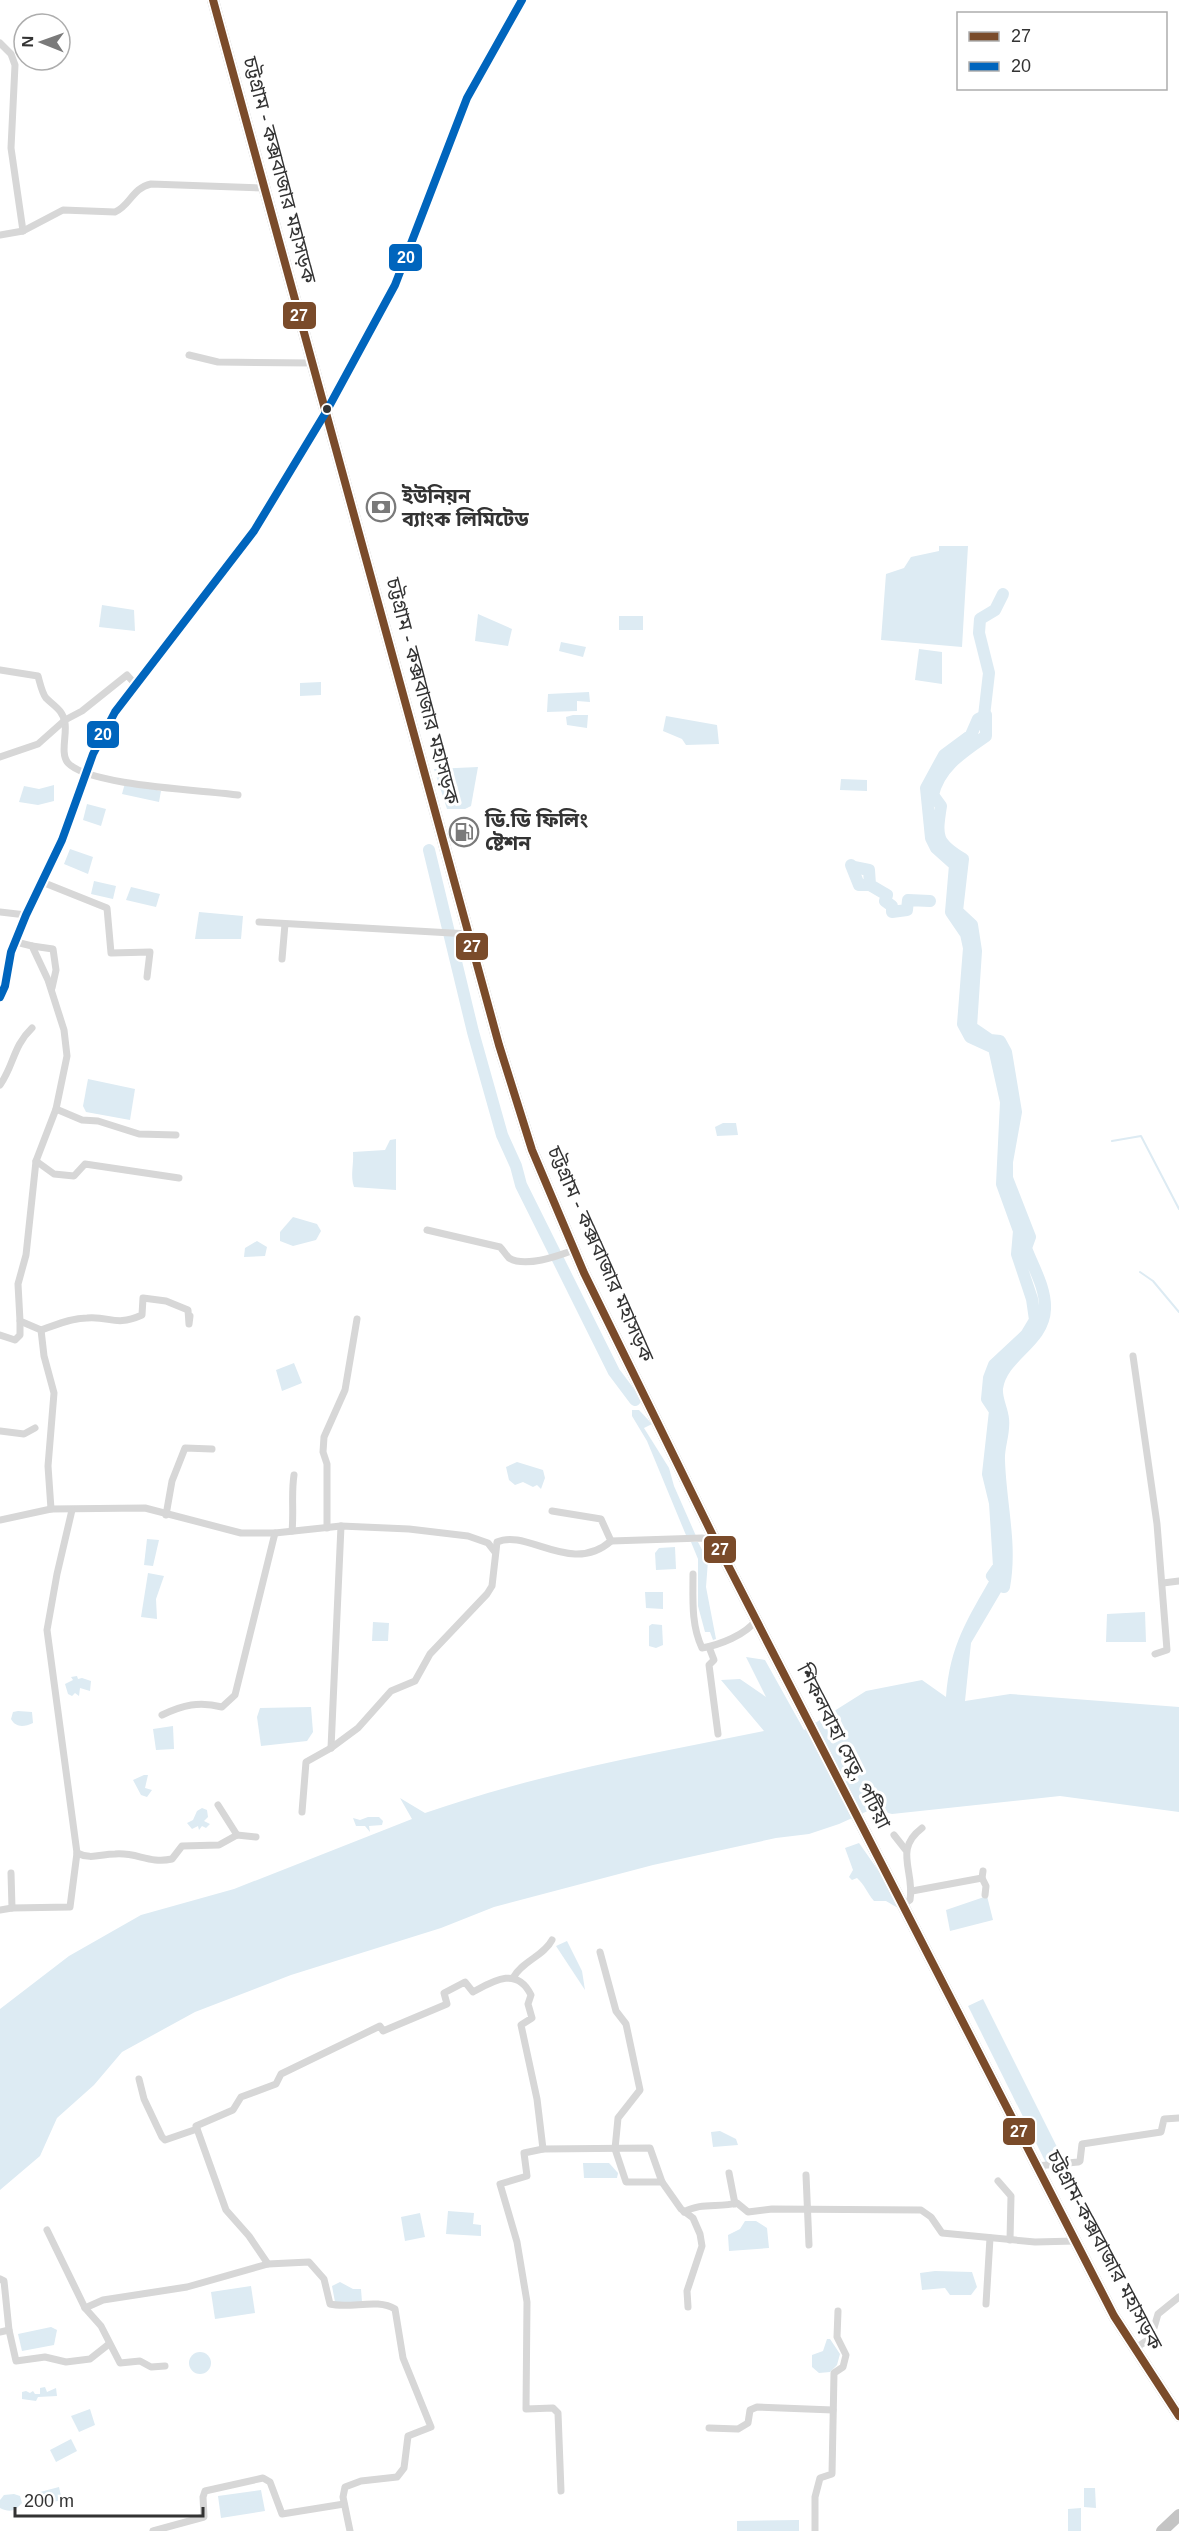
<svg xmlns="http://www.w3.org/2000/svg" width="1179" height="2531" font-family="Helvetica,'Noto Sans Bengali',sans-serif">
  <rect width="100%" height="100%" fill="#fff"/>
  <g fill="#ddebf3">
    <path d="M939,546H968L962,647L881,640L886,574L904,568L911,557L939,551Z"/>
    <path d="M102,605L134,610L135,631L99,627Z"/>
    <path d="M478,614L512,629L508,646L475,641Z"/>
    <rect x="619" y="616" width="24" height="14"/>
    <path d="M561,642L586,647L583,657L559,651Z"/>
    <path d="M919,649L942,652V684L915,680Z"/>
    <path d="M321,682V695L300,696V683Z"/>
    <path d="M589,692L590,702L577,701V711L547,712L548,694Z"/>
    <path d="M573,715H588L587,728L567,725L566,717Z"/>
    <path d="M666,716L717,725L719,744L686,745L682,739L663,731Z"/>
    <path d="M478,767L471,806L465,809H447L434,769Z"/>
    <path d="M841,779L867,780V791L840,790Z"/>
    <path d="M125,783L161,791L159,802L122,794Z"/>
    <path d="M54,785V801L38,805L19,802L24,786L39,789Z"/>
    <path d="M87,804L106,809L101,826L83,820Z"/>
    <path d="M70,849L93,857L88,874L64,864Z"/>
    <path d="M94,881L116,886L113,899L91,894Z"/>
    <path d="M131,887L160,894L156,907L126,900Z"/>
    <path d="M199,912L243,916L241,939H195Z"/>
    <path d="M88,1079L135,1089L130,1120L86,1112L83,1106Z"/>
    <path d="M723,1123H736L738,1135L717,1136L715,1127Z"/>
    <path d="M396,1139V1190L354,1187C350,1175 354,1165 353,1152L385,1150L390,1140Z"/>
    <path d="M293,1217L317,1224L321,1231L316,1240L293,1246L280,1241V1232Z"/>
    <path d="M257,1241L267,1247L265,1256L244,1257L245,1248Z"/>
    <path d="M294,1363L302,1383L282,1391L276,1370Z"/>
    <path d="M632,1410H639L652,1424L644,1428L669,1468L674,1486L696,1536L688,1540L647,1441L632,1416Z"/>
    <path d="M517,1462L543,1470L545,1478L541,1489L537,1485L533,1487L523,1482L515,1485L509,1480L506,1467Z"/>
    <path d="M147,1539L159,1540L153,1566L144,1565Z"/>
    <path d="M691,1542H698L708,1561L706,1587L716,1639L713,1640L710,1632H705L698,1606V1559Z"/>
    <path d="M675,1547L676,1569L656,1570L655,1553L659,1548Z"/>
    <path d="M148,1573L164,1576L156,1599L157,1619L141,1617Z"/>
    <path d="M992,1576L1004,1587L971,1643L965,1701L1010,1694L1179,1707V1812L1060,1796L892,1814L872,1809L839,1824L809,1834L776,1838L653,1865L494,1907L441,1928L291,1975L195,2012L122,2052L94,2085L57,2118L40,2156L0,2190V2009L69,1956L141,1915L234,1889L412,1819L400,1798L425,1813C536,1774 650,1754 764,1731L721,1680L740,1679L766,1697L746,1657L765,1660L804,1730L866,1691L922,1680L946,1697C950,1645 967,1620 992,1576Z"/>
    <path d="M645,1592H663V1609L646,1608Z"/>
    <path d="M1145,1612L1146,1642H1106L1107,1614Z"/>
    <path d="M373,1622L389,1623L388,1641H372Z"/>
    <path d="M652,1624L662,1625L663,1645L656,1648L649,1646V1626Z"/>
    <path d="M77,1676L78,1679L82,1678L91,1681L90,1691L80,1688L79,1696L75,1693L72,1696L68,1694L65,1684L73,1680L71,1677Z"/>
    <path d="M311,1707L313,1732L307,1741L261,1746L257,1717L260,1708Z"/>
    <path d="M18,1711L32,1712L33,1723C24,1727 16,1728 11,1719L13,1712Z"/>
    <path d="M173,1726L174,1749L156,1750L153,1729Z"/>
    <path d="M144,1775H148L145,1788L152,1790L147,1797L141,1795L133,1780Z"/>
    <path d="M202,1808L207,1810L208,1817L204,1821L210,1824L206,1828L202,1826L199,1830L198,1826L192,1829L187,1823L193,1820L197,1811Z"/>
    <path d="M368,1817H379L383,1821L382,1825L369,1826L370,1832L365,1826H356L353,1818L360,1820Z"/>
    <path d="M859,1843L897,1897L898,1908L886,1901H874C867,1893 865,1885 857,1878L852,1880L849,1877L853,1870L845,1848Z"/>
    <path d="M987,1896L993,1920L950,1931L946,1910Z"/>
    <path d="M567,1941L582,1971L585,1990L556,1946Z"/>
    <path d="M983,1999L1063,2159L1046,2163L968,2006Z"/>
    <path d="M720,2131L736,2139L738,2145L713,2147L711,2132Z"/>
    <path d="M583,2163H609L618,2173L617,2178H584Z"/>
    <path d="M448,2211L474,2213L473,2224L481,2225V2236L446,2234Z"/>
    <path d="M420,2213L425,2237L405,2241L401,2217Z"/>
    <path d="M745,2221H756L767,2228L769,2248L729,2251L728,2235L740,2229Z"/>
    <path d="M935,2271L972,2272L977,2287L971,2295H950L945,2288L922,2290L920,2273Z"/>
    <path d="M340,2282L353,2289H361L362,2302L346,2304L335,2302L332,2286Z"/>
    <path d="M251,2286L255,2313L215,2319L211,2292Z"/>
    <path d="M51,2327L57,2330L54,2345L22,2351L18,2334Z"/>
    <path d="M827,2339H830L840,2354L837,2365L830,2372L819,2373L812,2367V2355L823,2351Z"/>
    <circle cx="200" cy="2363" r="11"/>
    <path d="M45,2387L47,2392L56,2388L57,2396L38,2397L36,2401L22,2399V2392L26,2391L30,2393L33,2391L35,2394H40V2388Z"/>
    <path d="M90,2409L95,2425L79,2432L71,2416Z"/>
    <path d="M71,2439L77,2451L56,2462L50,2450Z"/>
    <path d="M59,2487L62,2500L44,2504L40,2492Z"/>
    <path d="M1084,2488H1095L1096,2508L1084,2507Z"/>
    <path d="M261,2490L265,2511L221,2518L218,2496Z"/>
    <path d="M14,2494L20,2496L22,2503C15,2511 10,2513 0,2508V2500L4,2495Z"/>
    <path d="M1081,2508V2531H1068V2509Z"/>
    <path d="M799,2520V2531H737V2521Z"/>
  </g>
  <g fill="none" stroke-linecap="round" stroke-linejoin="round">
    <g stroke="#ddebf3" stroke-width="2">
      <path d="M1112,1141L1141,1136L1179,1209"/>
      <path d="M1140,1272L1153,1281L1179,1312"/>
    </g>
    <g stroke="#ddebf3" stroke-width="12">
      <path d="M986,715V736C963,752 939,767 933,795L941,806C936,837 936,843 963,859L957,911L972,925L976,951L971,1027L990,1040L1000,1041L1006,1052L1016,1112L1007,1162V1178L1030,1237L1026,1248C1033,1267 1046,1288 1045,1309C1044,1343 1002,1355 997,1388C996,1400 1002,1408 1003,1419C1005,1432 998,1447 999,1460C1000,1503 1012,1544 1004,1587L992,1576L999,1566L995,1503L988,1474L995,1411L987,1399L989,1378L994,1365L1026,1335L1035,1320L1032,1299L1017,1254L1019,1231L1002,1184L1006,1102L994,1048L970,1037L963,1024L969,948L966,934L951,912L955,865L936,848L931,838L926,788L944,755L971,735L978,719Z"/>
      <path d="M984,716L989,673L979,633L980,619L995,610L1003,594"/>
      <path d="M429,850L473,1032L502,1135L516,1166L521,1185L614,1372L635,1400"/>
      <path d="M851,865L859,885H870"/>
      <path d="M854,867L869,870L870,885L887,895L885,901L892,906V912L907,910L908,900L930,901"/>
    </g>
    <g stroke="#d7d7d7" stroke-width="7">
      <path d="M0,43L11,54L15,65L11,148L23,231"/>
      <path d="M0,235L23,231L63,210L115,212C130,206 132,188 151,184L264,188"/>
      <path d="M189,355L218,362L313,363"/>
      <path d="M0,670L38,676C40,683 42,693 46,698C54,706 63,710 65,723C67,735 60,754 68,763C89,786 204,790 238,795"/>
      <path d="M0,757L38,744L65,720L82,711L127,675L135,684"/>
      <path d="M42,882L107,908L111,953L150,952L147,977"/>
      <path d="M0,912L26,915"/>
      <path d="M259,922L469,934"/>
      <path d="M16,942L32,946L48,980L64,1030L67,1056L56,1109L36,1161L26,1255L18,1284L20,1321L41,1330L44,1356L54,1393L48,1466L51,1509"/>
      <path d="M32,946L53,949L56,970L52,988"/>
      <path d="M282,959L285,924"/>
      <path d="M0,997L5,986L11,952L26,915L62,840L93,754L115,712L254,531L326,412"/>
      <path d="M0,1085C14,1065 13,1046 32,1028"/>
      <path d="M56,1109L82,1120L98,1121L139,1134L176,1135"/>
      <path d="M36,1161L54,1174L74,1176L85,1164L179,1178"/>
      <path d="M427,1230L500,1247C503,1250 506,1255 509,1258C525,1268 558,1256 574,1250"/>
      <path d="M41,1330C56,1325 71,1318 87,1318C111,1316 115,1327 142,1315L143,1298L166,1301L188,1310L189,1324L190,1316"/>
      <path d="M0,1335L15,1340L20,1335V1321"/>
      <path d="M1133,1356L1157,1524L1167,1650L1155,1654"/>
      <path d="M0,1431L24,1434L35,1428"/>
      <path d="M166,1515L172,1481L185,1448L212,1449"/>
      <path d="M0,1520L51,1509L145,1508L241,1533H275L341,1526L409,1529L468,1536L488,1543L495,1552"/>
      <path d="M327,1528V1464L323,1452L324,1437L345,1390L357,1319"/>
      <path d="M292,1531C294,1512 291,1494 294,1475"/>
      <path d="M611,1541L702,1538L715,1540"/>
      <path d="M693,1574C693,1599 691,1625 702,1648C719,1645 746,1635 756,1620"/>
      <path d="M1163,1583L1179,1581"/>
      <path d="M709,1647L714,1660L709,1665L718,1734"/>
      <path d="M162,1715C183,1705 199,1701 222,1707L235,1695L275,1533"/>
      <path d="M331,1748L341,1526"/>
      <path d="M218,1805L237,1835"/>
      <path d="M302,1812L306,1762L331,1748L358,1728L391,1691L415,1681L430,1654L487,1594L492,1586L497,1542C527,1528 571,1576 611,1541L601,1519L552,1511"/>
      <path d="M894,1835L905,1849"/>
      <path d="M77,1853C91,1860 100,1854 115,1854C137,1852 149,1864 172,1859L182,1846L219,1845L237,1835L256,1837"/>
      <path d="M11,1873L12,1908L70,1907L77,1853L47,1630L57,1574L72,1510"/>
      <path d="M982,1878L986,1886L985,1895"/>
      <path d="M912,1891L982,1878L983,1871"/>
      <path d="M903,1905L910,1900C915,1871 893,1850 922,1828"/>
      <path d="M0,1910L12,1908"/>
      <path d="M600,1952L616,2011L626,2024L640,2090L618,2118L615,2149L626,2182H662L681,2209L693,2218L700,2234L702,2246L687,2291L688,2307"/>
      <path d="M513,1978C522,1961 544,1956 552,1940"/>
      <path d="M139,2079L144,2099L162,2137L165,2140L197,2129"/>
      <path d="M543,2149L650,2148L662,2182"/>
      <path d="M1037,2166L1078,2162L1080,2161L1082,2144L1161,2132L1164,2119L1179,2118"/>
      <path d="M729,2173L735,2204"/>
      <path d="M806,2175L809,2245"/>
      <path d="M998,2181L1011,2196L1010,2240"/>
      <path d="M684,2212C701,2202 719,2208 737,2203L748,2212L772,2209L921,2210L931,2217L942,2233L1035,2242L1075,2241"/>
      <path d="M47,2230L85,2308"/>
      <path d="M0,2279L4,2281L9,2330L0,2332"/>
      <path d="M986,2304L990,2238"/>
      <path d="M9,2330L16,2361L45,2357L66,2362L90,2359L109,2344"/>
      <path d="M1134,2349L1151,2338L1158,2314L1179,2297"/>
      <path d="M165,2366L151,2367L140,2361L120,2363L101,2326L85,2308L103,2300L187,2287L268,2264"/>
      <path d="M709,2428L738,2429L748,2423L750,2410L757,2407L833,2410"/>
      <path d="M153,2531L204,2517L203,2497L205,2491L263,2478L270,2482L282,2514L344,2504"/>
      <path d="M350,2531L343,2497L345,2487L361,2481L397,2477L404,2468L408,2436L431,2427L403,2358L395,2309C378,2298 350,2309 330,2304L324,2279L309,2262L268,2264L249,2236L226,2210L196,2126L233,2110L241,2097L276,2084L281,2074L380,2026L383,2031L447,2004L444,1993L465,1982L473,1992C493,1981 517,1966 531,1995L528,2004L532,2018L521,2025L537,2099L543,2149L524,2153L527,2176L500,2184L517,2242L527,2302L526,2409L553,2408L558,2413L561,2491"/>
      <path d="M815,2531V2497L820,2478L832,2474L834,2373L843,2367L846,2355L837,2337L838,2311"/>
    </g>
    <path stroke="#d0d0d0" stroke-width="9" d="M326,412L395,285L467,98L522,0"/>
    <g stroke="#c4c4c4" stroke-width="12">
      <path d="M213,0L499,1045L532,1150L584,1273L715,1540L1114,2316L1179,2416"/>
      <path d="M1162,2531L1179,2515"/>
    </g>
    <g stroke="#fff" stroke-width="12">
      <path id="bus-1" d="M213,0L499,1045L532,1150L584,1273L715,1540L1114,2316L1179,2416"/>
    </g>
    <g stroke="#fff" stroke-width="12">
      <path id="bus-2" d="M0,997L5,986L11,952L26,915L62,840L93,754L115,712L254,531L326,412L395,285L467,98L522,0"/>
    </g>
    <use href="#bus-1" stroke="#7a4b2a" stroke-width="8"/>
    <use href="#bus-2" stroke="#0065bd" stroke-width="8"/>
  </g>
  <defs>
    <g id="bank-ring" transform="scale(1.5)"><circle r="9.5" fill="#fff" stroke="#7a7a7a" stroke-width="1.5"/><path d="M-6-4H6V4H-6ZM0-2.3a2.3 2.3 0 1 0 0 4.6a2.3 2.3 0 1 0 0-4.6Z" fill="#7a7a7a"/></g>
    <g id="fuel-ring" transform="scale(1.5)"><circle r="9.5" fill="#fff" stroke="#7a7a7a" stroke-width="1.5"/><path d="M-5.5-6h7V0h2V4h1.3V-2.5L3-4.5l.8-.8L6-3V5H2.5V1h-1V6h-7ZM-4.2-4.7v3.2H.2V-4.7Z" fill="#7a7a7a"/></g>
  </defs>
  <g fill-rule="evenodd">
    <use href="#bank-ring" x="381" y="507"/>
    <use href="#fuel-ring" x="464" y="832"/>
  </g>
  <circle fill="#333" stroke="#fff" stroke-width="2" cx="327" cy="409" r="5"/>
  <g text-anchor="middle" stroke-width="6" stroke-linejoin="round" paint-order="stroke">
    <g font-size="20" fill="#333" stroke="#fff">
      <text transform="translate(280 170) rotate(75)" y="7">চট্টগ্রাম - কক্সবাজার মহাসড়ক</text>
      <text transform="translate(423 691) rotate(75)" y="7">চট্টগ্রাম - কক্সবাজার মহাসড়ক</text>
      <text transform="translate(601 1254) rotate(66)" y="7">চট্টগ্রাম - কক্সবাজার মহাসড়ক</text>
      <text transform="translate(844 1746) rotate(63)" y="7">শিকলবাহা সেতু, পটিয়া</text>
      <text transform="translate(1105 2250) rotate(62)" y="7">চট্টগ্রাম-কক্সবাজার মহাসড়ক</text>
    </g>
    <g font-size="20" font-weight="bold" fill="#333" stroke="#fff" text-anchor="start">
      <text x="402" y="503">ইউনিয়ন<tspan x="402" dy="23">ব্যাংক লিমিটেড</tspan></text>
      <text x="485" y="827">ডি.ডি ফিলিং<tspan x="485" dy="23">ষ্টেশন</tspan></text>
    </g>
  </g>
  <g stroke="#fff" stroke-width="2">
    <rect x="388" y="243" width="35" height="29" rx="6" fill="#0065bd"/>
    <rect x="282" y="301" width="35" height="29" rx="6" fill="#7a4b2a"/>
    <rect x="86" y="720" width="34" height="29" rx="6" fill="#0065bd"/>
    <rect x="455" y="932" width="34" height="29" rx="6" fill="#7a4b2a"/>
    <rect x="703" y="1535" width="34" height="29" rx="6" fill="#7a4b2a"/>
    <rect x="1002" y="2117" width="34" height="29" rx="6" fill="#7a4b2a"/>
  </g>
  <g font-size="16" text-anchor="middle" font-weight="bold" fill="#fff">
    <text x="406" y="263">20</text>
    <text x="299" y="321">27</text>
    <text x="103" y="740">20</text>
    <text x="472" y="952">27</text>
    <text x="720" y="1555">27</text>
    <text x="1019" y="2137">27</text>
  </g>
  <rect x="957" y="12" width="210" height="78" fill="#ffffff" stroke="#adadad" stroke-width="1.5"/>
  <rect x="969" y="32" width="30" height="9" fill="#7a4b2a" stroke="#adadad" stroke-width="1.5"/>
  <text x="1011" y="42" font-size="18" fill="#333333">27</text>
  <rect x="969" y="62" width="30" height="9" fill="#0065bd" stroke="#adadad" stroke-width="1.5"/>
  <text x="1011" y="72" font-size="18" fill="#333333">20</text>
  <g transform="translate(42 42) rotate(271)"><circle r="28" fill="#ffffff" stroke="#adadad" stroke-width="1.5"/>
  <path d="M0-4.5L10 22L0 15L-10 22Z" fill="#7a7a7a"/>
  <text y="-9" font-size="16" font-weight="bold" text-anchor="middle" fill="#333333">N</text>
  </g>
  <path d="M15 2507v9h188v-9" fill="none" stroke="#333333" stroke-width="3"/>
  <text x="24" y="2507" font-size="18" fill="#333333" stroke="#ffffff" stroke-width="4.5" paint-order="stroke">200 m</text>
</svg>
